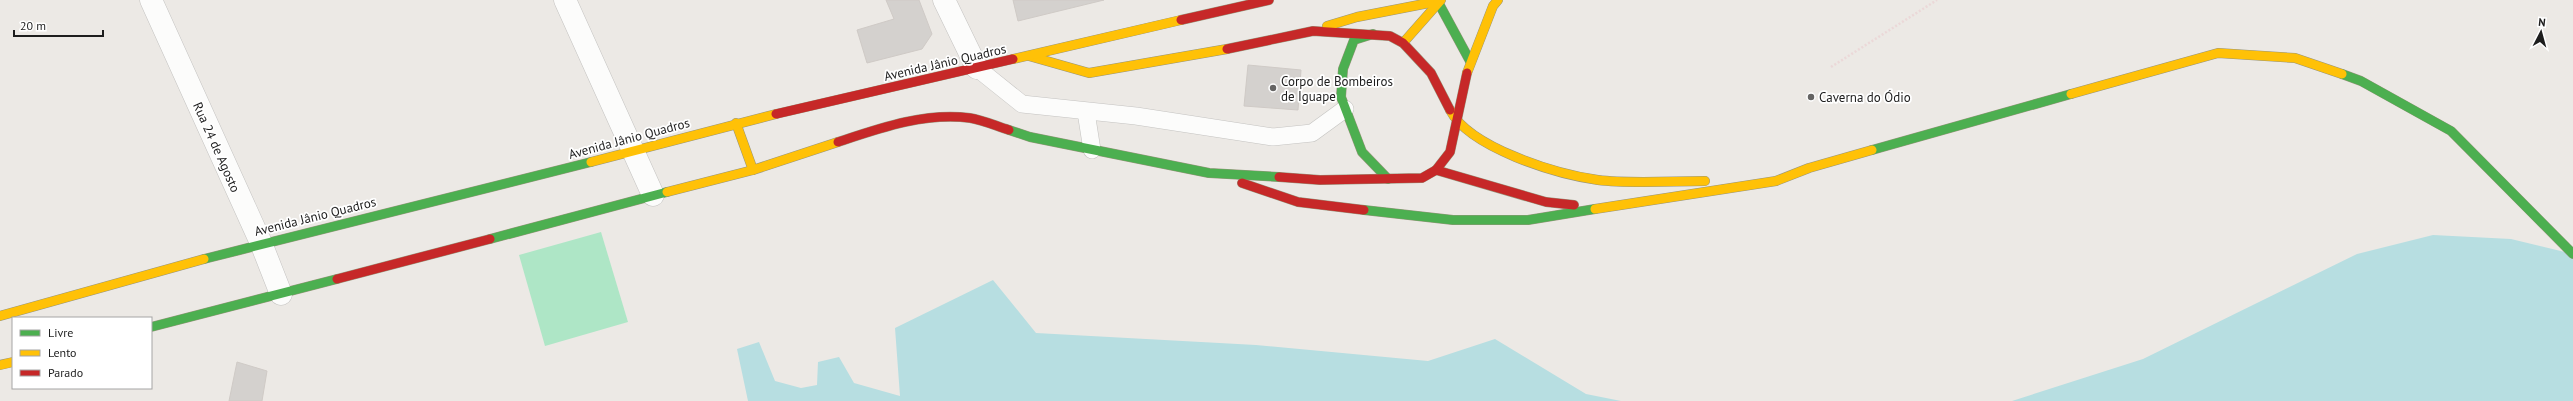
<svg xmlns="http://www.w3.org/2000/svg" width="2573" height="401" font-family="'PT Sans',sans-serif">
  <rect width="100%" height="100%" fill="#ece9e5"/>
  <path fill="#aee6c6" d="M601,232L628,322L545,346L519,255Z"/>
  <g fill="#b7dee1">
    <path d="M2433,235L2511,239L2573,254V401H2012L2143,359L2357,254Z"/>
    <path d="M993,280L1036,333L1256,345L1428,361L1495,339L1586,394L1621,401H748L737,349L759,342L775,381L801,388L817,385L818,362L839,357L854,383L900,396L895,328Z"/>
  </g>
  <g fill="#d4d1ce" stroke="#cfcac6">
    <path d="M886,0H919L932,34L922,49L867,63L857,30L894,19Z"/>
    <path d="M1013,0H1104L1018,21Z"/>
    <path d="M1248,65L1301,70L1298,110L1244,106Z"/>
    <path d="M237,362L267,371L262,401H229Z"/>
  </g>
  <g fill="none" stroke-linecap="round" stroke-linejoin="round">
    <g stroke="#c4c3c1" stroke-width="18">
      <g id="lane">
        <path d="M977,68L1022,104L1136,116L1273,137L1312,133L1345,109"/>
        <path d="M1086,112L1092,150"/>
      </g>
    </g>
    <g stroke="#c4c3c1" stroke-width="23">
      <g id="street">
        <path d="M151,0L261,243L281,294"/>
        <path d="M565,0L653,195"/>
        <path d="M944,0L977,68"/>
      </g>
    </g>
    <g stroke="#97957c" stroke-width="10">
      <g id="fast">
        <path d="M1437,0L1470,61"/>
        <path d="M1373,34L1354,40L1343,69L1341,97L1362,152L1388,179"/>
        <path d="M2342,74L2361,81L2451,131L2573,254"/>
        <path d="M1009,130L1030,137L1209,173L1279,177"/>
        <path d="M1872,150L2071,94"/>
        <path d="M1364,210L1453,220H1528L1595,209"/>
        <path d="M490,239L667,192"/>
        <path d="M204,259L591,162"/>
        <path d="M151,327L337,279"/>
      </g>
    </g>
    <g stroke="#97957c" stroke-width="10">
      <g id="slow">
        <path d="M1327,26L1357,17L1439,1"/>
        <path d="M1403,43L1441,0"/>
        <path d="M1029,56L1089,73L1227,49"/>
        <path d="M1013,59L1181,20"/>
        <path d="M1467,73L1493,6L1498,0"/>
        <path d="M2071,94L2218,53L2295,58L2342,74"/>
        <path d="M1450,110C1470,148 1556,174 1598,180C1629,184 1673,181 1705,181"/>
        <path d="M736,123L753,170"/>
        <path d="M591,162L776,114"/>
        <path d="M667,192L753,170L838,142"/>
        <path d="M1595,209L1776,181L1809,168L1872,150"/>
        <path d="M0,316L204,259"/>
        <path d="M0,365L13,362"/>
      </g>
    </g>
    <g stroke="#97957c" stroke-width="10">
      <g id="jam">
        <path d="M1181,20L1269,0"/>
        <path d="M1227,49L1313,31L1390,36L1403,43L1431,73L1450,110"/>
        <path d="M776,114L1013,59"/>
        <path d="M838,142C880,128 925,112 970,118C983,120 996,126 1009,130"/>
        <path d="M1436,170L1546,202L1574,205"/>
        <path d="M1279,177L1320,180L1422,178L1436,170L1450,152L1467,73"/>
        <path d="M1242,183L1298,202L1364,210"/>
        <path d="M337,279L490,239"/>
      </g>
    </g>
    <path stroke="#ebd8d8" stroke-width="2.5" stroke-dasharray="2 2" stroke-linecap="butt" d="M1831,67L1937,0"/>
    <use href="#lane" stroke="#fcfcfb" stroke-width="17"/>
    <use href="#street" stroke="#fcfcfb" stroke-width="22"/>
    <use href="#fast" stroke="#4caf50" stroke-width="9"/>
    <use href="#slow" stroke="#ffc107" stroke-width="9"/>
    <use href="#jam" stroke="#c62828" stroke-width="9"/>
  </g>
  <g fill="#656463" stroke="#fff" stroke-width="1.5">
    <circle cx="1273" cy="88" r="4"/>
    <circle cx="1811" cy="97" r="4"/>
  </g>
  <g text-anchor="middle" stroke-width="3.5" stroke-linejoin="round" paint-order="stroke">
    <g font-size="13" fill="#1d1d1d" stroke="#fff">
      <text transform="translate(945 62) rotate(-13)" y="5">Avenida Jânio Quadros</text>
      <text transform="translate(629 138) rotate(-15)" y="5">Avenida Jânio Quadros</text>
      <text transform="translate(217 147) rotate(66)" y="5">Rua 24 de Agosto</text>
      <text transform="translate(315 216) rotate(-14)" y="5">Avenida Jânio Quadros</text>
    </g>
    <g font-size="13" fill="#1d1d1d" stroke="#fff" text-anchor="start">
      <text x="1281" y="86">Corpo de Bombeiros<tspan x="1281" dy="15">de Iguape</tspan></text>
      <text x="1819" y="102">Caverna do Ódio</text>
    </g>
  </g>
  <rect x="12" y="317" width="140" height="72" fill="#ffffff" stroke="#a5a5a5"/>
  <rect x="20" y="330" width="20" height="6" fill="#4caf50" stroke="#a5a5a5"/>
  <text x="48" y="337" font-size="12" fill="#1d1d1d">Livre</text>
  <rect x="20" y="350" width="20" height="6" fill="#ffc107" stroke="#a5a5a5"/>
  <text x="48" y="357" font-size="12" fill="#1d1d1d">Lento</text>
  <rect x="20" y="370" width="20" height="6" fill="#c62828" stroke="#a5a5a5"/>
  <text x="48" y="377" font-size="12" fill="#1d1d1d">Parado</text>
  <g transform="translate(2541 32) rotate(6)" stroke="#ffffff" stroke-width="3" paint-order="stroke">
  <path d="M0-3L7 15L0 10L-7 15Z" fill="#1d1d1d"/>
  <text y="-6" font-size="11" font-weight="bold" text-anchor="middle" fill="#1d1d1d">N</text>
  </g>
  <path d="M14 30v6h89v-6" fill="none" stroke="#1d1d1d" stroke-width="2"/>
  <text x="20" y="30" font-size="12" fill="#1d1d1d" stroke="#ffffff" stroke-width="3" paint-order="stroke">20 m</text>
</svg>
